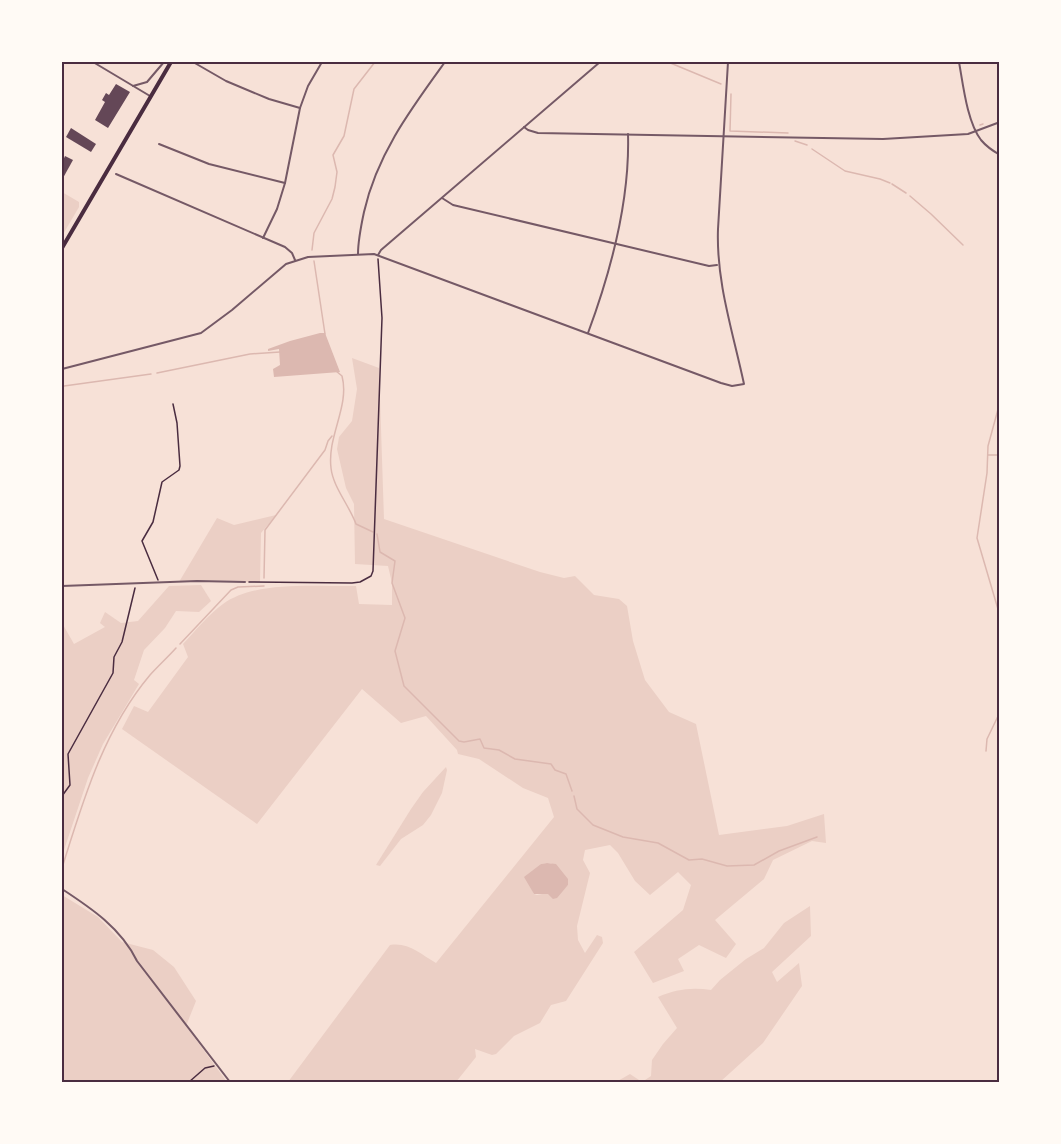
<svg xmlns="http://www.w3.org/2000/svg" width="1061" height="1144" font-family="Commissioner,sans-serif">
  <rect width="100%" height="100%" fill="#f7e1d7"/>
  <g fill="#ebcfc5" fill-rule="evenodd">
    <path d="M62,192L79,202V207L62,236Z"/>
    <path d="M352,358L379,368L384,519L540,572L564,578L575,576L594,595L619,599L627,606L633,641L645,680L669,712L696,724L719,835L787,826L824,814L826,843L812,841L773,860L764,879L715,920L736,944L726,958L699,945L678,959L684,971L653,983L634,952L683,910L691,885L678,872L650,895L635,881L618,853L610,845L585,850L583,860L590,873L577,926L578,940L585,953L597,935L602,937L603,943L566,1001L551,1005L540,1023L514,1036L496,1054L492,1055L475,1049L476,1057L456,1082H288L390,945C409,942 420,954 436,963L554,817L548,798L523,788L479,759L458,754L457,750L426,716L401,723L362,689L257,824L122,729L134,706L148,712L188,657L183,644C196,630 208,615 223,604C256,580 317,587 356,586L359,604L392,605V583L388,566L355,564L354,504L346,488L337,449L339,437L352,421L357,389ZM547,863H551L568,885L563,890L537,895L534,894L529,883L541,864Z"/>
    <path d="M276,515L261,533L260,582H179L217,518L234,525Z"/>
    <path d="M201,585L211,601L199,612L176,611L165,628L144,650L134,680L139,684L103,744L88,778L62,856V623L74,644L105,627L100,623L105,612L121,623L138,621L169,586Z"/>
    <path d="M446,767L447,770L442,793L431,815L423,825L401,839L380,866L376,865L411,809L423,792Z"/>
    <path d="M62,895L98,917L122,942L153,950L174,967L196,1001L186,1026L227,1082H62Z"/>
    <path d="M810,906L811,936L772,972L777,982L799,963L802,986L763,1043L720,1082H616L630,1074L642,1082L651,1076L652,1060L663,1044L677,1028L658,997C675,989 693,987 711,990L720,980L746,959L764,948L784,923Z"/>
  </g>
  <g fill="#dcb8b0">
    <path d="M320,333H325L340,372L274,377L273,369L280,365L279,349L268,351V349L290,341Z"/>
    <path d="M547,863L556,864L568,879V885L557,898L553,899L548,894H534L524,877L541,864Z"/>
  </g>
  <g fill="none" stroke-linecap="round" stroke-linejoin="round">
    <g stroke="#dcb8b0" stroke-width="1.5">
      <path d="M668,62L721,84"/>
      <path d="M731,94L730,131L788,133"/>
      <path d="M980,125L983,124"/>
      <path d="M795,141L807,145"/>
      <path d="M812,149L845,171L880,179L890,183"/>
      <path d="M892,184L906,193"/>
      <path d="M910,196L931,214L963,245"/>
      <path d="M312,250L314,233L332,199L335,187L337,172L333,155L344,136L354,89L375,62"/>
      <path d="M314,261L325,334"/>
      <path d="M336,371L342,376C350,406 327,436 331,468C333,487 349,505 356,524L373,532"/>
      <path d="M157,373L250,354L280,352"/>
      <path d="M62,388L64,386L151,374"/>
      <path d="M1000,402L988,446L987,473L977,538L1000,616"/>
      <path d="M988,455H1000"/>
      <path d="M377,534L380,552L395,561L392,583L405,618L395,651L404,686L459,741L464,742L480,739L484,748L499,750L515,759L551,764L555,770L566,774L572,791"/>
      <path d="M264,578L265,530L325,450L328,441L332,436"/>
      <path d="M180,644L231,590L238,587L264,586"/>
      <path d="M986,751L987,739L1000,712"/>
      <path d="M574,796L577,809L593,825L623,837L658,843L689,860L702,859L727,866L754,865L779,851L817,837"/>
      <path d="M62,868C83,801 103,731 150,675C158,666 168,657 176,648"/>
    </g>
  </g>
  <g fill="#644757">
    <path d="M116,84L130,92L108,128L95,120L105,102L102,100L106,93L109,95Z"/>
    <path d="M71,128L96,144L91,152L66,137Z"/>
    <path d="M65,156L73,160L63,178L62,163Z"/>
  </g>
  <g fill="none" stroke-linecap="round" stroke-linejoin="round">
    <g stroke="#4a2c40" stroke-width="1.5">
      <path d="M158,580L142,541L153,522L162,482L179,470L180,466L177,423L173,404"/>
      <path d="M249,582L352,583L360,582L371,576L373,571L382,318L378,259"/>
      <path d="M62,796L70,785L68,754L113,673L114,657L122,642L135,588"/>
      <path d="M189,1082L205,1068L214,1066"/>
    </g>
    <g stroke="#755966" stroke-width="2">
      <path d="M93,62L150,96"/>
      <path d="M193,62L226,81L269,99L300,108"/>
      <path d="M959,62C963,84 967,122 981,140C986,146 993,151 1000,155"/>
      <path d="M133,86L147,82L164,62"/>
      <path d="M524,127L528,130L538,133L883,139L968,134L1000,122"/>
      <path d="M159,144L209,164L285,183"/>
      <path d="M116,174L285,247L292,253L295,260"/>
      <path d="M442,198L453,205L709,266L717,265"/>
      <path d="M263,238L277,209L285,183L300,108L308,86L322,62"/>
      <path d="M358,254C358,240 361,226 364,212C377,154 411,109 445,62"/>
      <path d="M378,255L381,250L600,62"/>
      <path d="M588,333C611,271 630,202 628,134"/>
      <path d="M62,369L201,333L232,310L286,264L308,257L374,254L721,383L732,386L744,384C733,332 716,282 718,229L728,62"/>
      <path d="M62,586L197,581L245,582"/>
      <path d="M62,889C91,908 121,928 137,961L230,1082"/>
    </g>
    <path stroke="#4a2c40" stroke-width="4" d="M62,248L171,62"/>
  </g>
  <rect width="1061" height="1144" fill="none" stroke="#fffaf5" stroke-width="126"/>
  <rect x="63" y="63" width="935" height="1018" fill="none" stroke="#4a2c40" stroke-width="2"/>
</svg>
